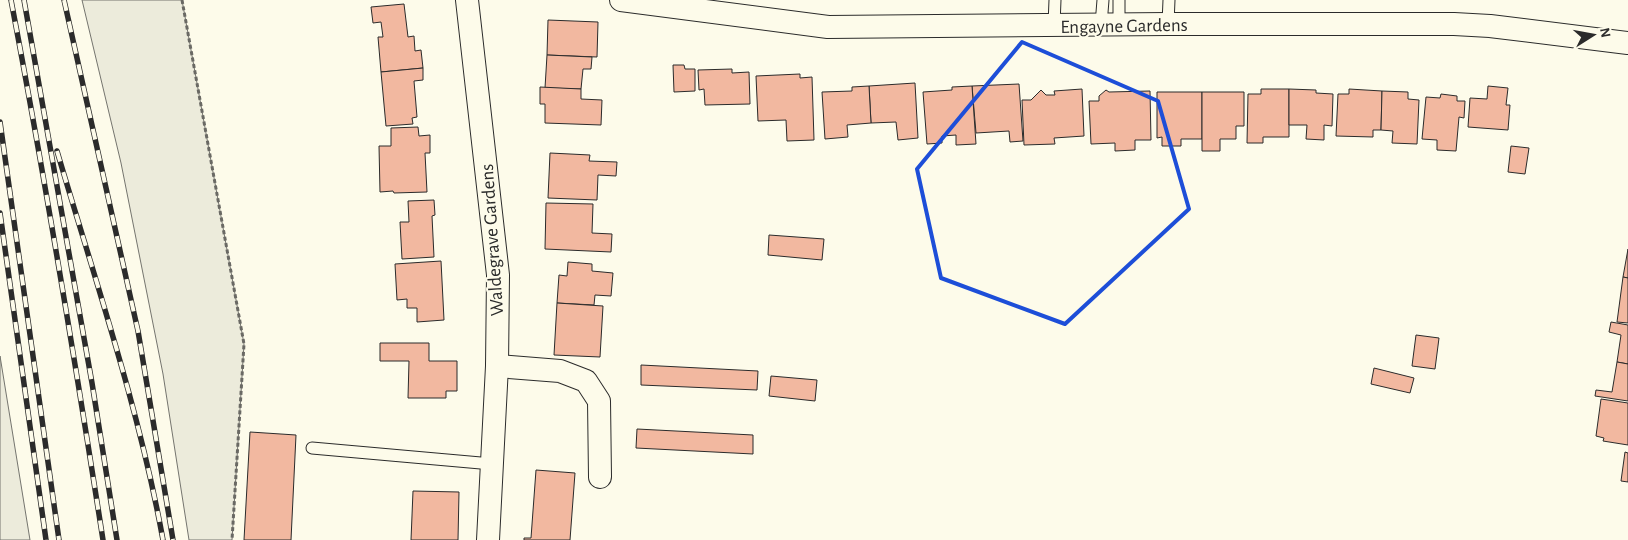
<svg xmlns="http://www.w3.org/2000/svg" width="1628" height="540" font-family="'Alegreya Sans',sans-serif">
  <rect width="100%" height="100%" fill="#fdfbea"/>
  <g fill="#ecebdb" stroke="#74746e">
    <path d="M82,0H182L244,344L232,540H189L163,374L121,163Z"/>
    <path d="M0,356L30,540H0Z"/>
  </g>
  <g fill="#f2b8a0" stroke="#2b2b2b">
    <path d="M404,4L408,37L414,36L415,51L421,50L423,68L381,72L378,37H383L381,22L373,23L371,7Z"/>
    <path d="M548,20L598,22L597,57L547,55Z"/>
    <path d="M547,55L592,57L591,69H583L581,89L545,88Z"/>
    <path d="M673,65H684L685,69H695V91L674,92Z"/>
    <path d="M423,68V80L414,81L417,117L412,118L413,124L386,126L381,72Z"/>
    <path d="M732,69V73L749,72L750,104L705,105L704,89L699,90L698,70Z"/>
    <path d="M800,74V78L812,77L814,140L787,141L786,120L758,121L756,76Z"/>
    <path d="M915,83L918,138L898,140L896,122L871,123L869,86Z"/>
    <path d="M1019,84L1023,141L1010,142L1009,131L976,133L972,86Z"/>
    <path d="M869,86L871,123L847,125L848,137L825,139L822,92L852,91V87Z"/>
    <path d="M972,86L976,144L956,145V135L942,136V143L927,144L923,92L952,90V87Z"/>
    <path d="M1488,86L1508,88L1506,105H1510L1508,130L1468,127L1470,98L1487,99Z"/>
    <path d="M540,87L581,89V99L602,100L601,125L545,123V104H540Z"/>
    <path d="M1082,89L1084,136L1054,138L1055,144L1024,145L1022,100H1031L1041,90L1046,95H1055L1054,91Z"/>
    <path d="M1261,89H1289V137H1263V143H1247L1248,94H1261Z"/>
    <path d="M1289,89L1316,90V93L1333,94L1332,126L1324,125V140L1306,139L1307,125H1289Z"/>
    <path d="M1349,89L1382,91L1381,130H1373V137L1336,136L1338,94H1349Z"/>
    <path d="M1106,90L1109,92L1150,91L1151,140H1135V150L1115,151V143L1091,144L1089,101H1099V96Z"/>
    <path d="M1382,91L1408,92V99L1419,100L1417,144L1392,143L1393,131L1381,130Z"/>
    <path d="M1157,92H1202V139H1181V146H1162V137L1157,138Z"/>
    <path d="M1202,92H1244V126H1236V139H1220V151H1202Z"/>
    <path d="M1441,94L1457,96V101H1465L1464,118L1459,117L1456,151L1437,150V140L1422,139L1426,97L1440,98Z"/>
    <path d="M418,127L419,136L430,135V153H425L427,192L394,193L393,191L380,192L379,146H391V128Z"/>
    <path d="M1511,146L1529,148L1525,174L1508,172Z"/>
    <path d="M550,153L590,155L589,161L617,162L616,176L598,175L597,200L548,198Z"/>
    <path d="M434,200L435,215L432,216L434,257L402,259L400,222H409L408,201Z"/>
    <path d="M546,203L593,204L592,233L612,234L611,252L545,249Z"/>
    <path d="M769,235L824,239L822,260L768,255Z"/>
    <path d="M1628,249V278L1623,277Z"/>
    <path d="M441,261L444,320L417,322V308H407V299L397,300L395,264Z"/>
    <path d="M568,262L592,264V271L613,273L611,296L595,295L594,305L557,303L559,275L567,276Z"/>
    <path d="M1623,277L1628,278V323L1617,322Z"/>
    <path d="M557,303L603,306L600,357L554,355Z"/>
    <path d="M1611,322L1628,325V364L1617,362L1621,335L1609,332Z"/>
    <path d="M1416,335L1439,338L1435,369L1412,366Z"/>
    <path d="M380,343H429V361H457V391H446V398H408L409,361H380Z"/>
    <path d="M1617,362L1628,364V401L1595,396L1596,390L1612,392Z"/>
    <path d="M641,365L758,371L757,390L641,385Z"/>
    <path d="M1374,368L1414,378L1410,393L1371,384Z"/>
    <path d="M771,376L817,380L815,401L769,396Z"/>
    <path d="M1601,399L1628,403V445L1603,441L1604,438L1596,436Z"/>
    <path d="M637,429L753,435V454L636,448Z"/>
    <path d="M250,432L296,435L291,540H244Z"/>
    <path d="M1625,452L1628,453V482L1621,481Z"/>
    <path d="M536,470L575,473L570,540H524V538H531Z"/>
    <path d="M413,491L459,492L458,540H411Z"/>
  </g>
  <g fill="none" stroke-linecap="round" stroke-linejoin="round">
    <g stroke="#2b2b2b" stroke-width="13">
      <g id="service">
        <path d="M1119,24V0"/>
        <path d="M1168,24L1169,0"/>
        <path d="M1054,25L1055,0"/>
        <path d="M1101,25L1103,0"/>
        <path d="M312,448L492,464"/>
      </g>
    </g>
    <g stroke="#2b2b2b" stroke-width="24">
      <g id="minor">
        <path d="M467,0L498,275L497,366L488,540"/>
        <path d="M621,0L828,27L1168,24H1454L1490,26L1628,43"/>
        <path d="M497,366L560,371L586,381L599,401L600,477"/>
      </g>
    </g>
    <path stroke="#6a6964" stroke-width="3" stroke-dasharray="4 2.5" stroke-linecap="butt" d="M182,0L244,344L232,540"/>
    <use href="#service" stroke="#fdfbea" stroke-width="11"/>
    <use href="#minor" stroke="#fdfbea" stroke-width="22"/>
    <g stroke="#2b2b2b" stroke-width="5.5">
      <g id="rail">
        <path d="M11,0C45,179 75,360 103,540"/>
        <path d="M24,0L92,383L117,540"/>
        <path d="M64,0L138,331L173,540"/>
        <path d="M0,122L59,540"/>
        <path d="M57,151C95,280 139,408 163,540"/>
        <path d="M0,213L46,540"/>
      </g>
    </g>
    <use href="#rail" stroke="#fdfbea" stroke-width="4" stroke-dasharray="11" stroke-linecap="butt"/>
  </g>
  <path fill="none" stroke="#1d4ed8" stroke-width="4" stroke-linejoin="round" d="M1022,42L1158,101L1189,209L1065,324L941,278L917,169Z"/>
  <g text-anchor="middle" stroke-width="4" stroke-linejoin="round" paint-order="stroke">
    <g font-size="19" fill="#2b2b2b" stroke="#fdfbea">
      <text transform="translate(1124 25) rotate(-1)" y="7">Engayne Gardens</text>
      <text transform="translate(491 240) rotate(-94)" y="7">Waldegrave Gardens</text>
    </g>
  </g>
  <g transform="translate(1593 35) rotate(79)" stroke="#fdfbea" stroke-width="4" paint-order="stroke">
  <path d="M0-4L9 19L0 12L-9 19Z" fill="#2b2b2b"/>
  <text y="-8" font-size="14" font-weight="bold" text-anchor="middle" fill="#2b2b2b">N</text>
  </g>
</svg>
